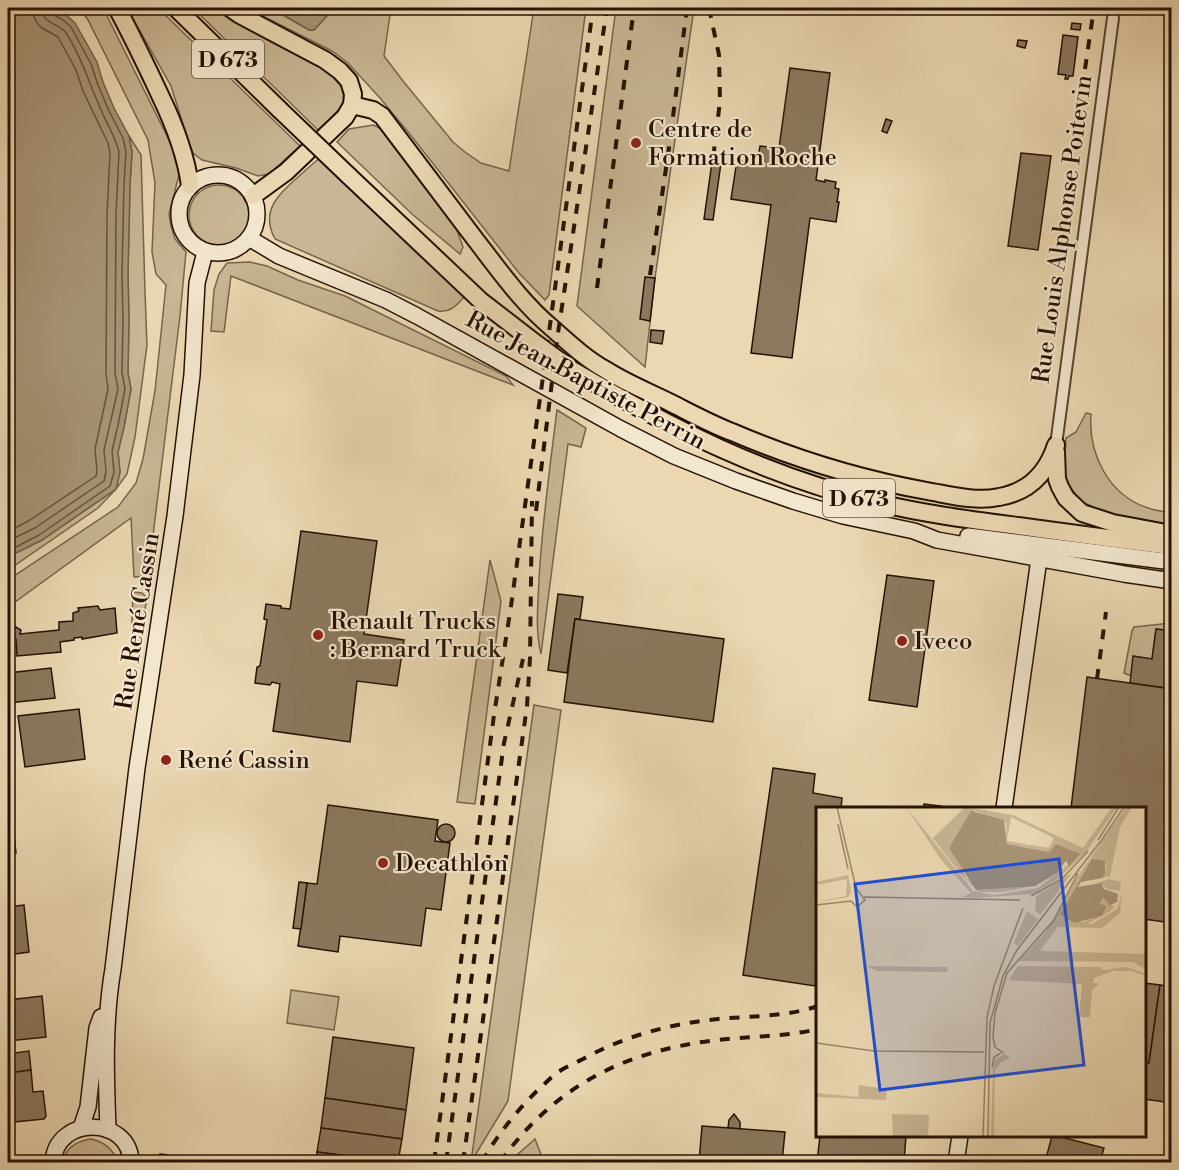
<svg xmlns="http://www.w3.org/2000/svg" width="1179" height="1170" font-family="'Libre Bodoni',serif">
  <rect width="100%" height="100%" fill="#ebd8b2"/>
  <filter id="stains"><feTurbulence type="fractalNoise" baseFrequency=".00333" numOctaves="4"/><feColorMatrix values="0 0 0 0 .2 0 0 0 0 .09 0 0 0 0 .02 0 0 0 .5 -.17"/></filter>
  <radialGradient id="worn" r=".72"><stop offset=".6" stop-color="#630" stop-opacity="0"/><stop offset="1" stop-color="#630" stop-opacity=".3"/></radialGradient>
  <g fill="#c9b694" stroke="#76644c" stroke-width="1.5">
    <path d="M80,8H103L177,156L180,171L169,214L171,226L175,239L186,252L180,316L148,576L134,577L131,518L8,607V580L118,507L136,483L143,459L155,391L166,285L156,274L152,252L155,183L148,140L88,20Z"/>
    <path d="M127,8H158L300,146L269,174L258,176L236,168L202,160L193,153L189,143L171,86Z"/>
    <path d="M193,8C202,8 214,5 221,9C231,14 240,21 249,26C272,39 326,63 340,83C345,90 346,97 343,105L319,131Z"/>
    <path d="M247,8H271L309,30H314L334,8H391L384,56L403,81L453,142L465,152L481,163L509,171L534,8H586L549,295L545,300L519,273L409,133L380,98L348,63L332,51Z"/>
    <path d="M616,8H694L655,278L645,367L577,306Z"/>
    <path d="M373,125L382,129L457,230L463,247L460,254L412,214L337,142L349,129Z"/>
    <path d="M129,136L141,155L145,292L147,345L135,437L127,474L116,489L98,508L8,570V556L18,552L42,540L116,489L120,472L118,452L124,427L131,389L128,373L129,319L128,274L130,184L132,152Z"/>
    <path d="M320,158L464,297C456,306 450,313 438,311L275,239C260,211 278,195 298,177C305,171 312,164 320,158Z"/>
    <circle cx="219" cy="215" r="30"/>
    <path d="M250,262L267,266L298,280L345,296L506,376L513,385L231,276L224,332L211,331L214,290L219,274L227,263Z"/>
    <path d="M557,410L586,428L581,447L568,444L541,654C535,630 538,605 539,580C542,523 550,467 557,410Z"/>
    <path d="M1086,413L1091,414C1088,453 1108,495 1148,508C1156,511 1164,511 1171,513V528L1118,518L1082,502L1070,487L1064,473L1066,438L1076,432Z"/>
    <path d="M490,560L501,601L475,804L457,802Z"/>
    <path d="M133,592L142,593L147,598L139,643L131,645Z"/>
    <path d="M1171,623V631L1156,629L1152,659L1134,656L1131,676L1124,673L1132,631L1134,627Z"/>
    <path d="M534,705L561,710L508,1101L471,1162Z"/>
    <path d="M291,990L339,997L334,1030L287,1023Z"/>
    <path d="M91,1139C105,1142 113,1149 118,1162H62C66,1148 76,1141 91,1139Z"/>
    <path d="M535,1139L542,1157L537,1162H514L517,1155Z"/>
  </g>
  <g fill="#a79476" stroke="#736048" stroke-width="1.5">
    <path d="M8,8H51L66,15L75,23L97,62L103,82L114,108L129,136L132,152L130,184L128,274L129,319L128,373L131,389L124,427L118,452L120,472L116,489L42,540L18,552L8,556Z"/>
    <path d="M271,8H334L314,30H309Z"/>
  </g>
  <g fill="none" stroke-linecap="round" stroke-linejoin="round">
    <g stroke="#66523c" stroke-width="1.5">
      <path d="M8,532L30,520L96,476L97,471L95,449L108,389L106,374L107,214L110,153L108,143L83,91L76,70L58,37L42,28L37,23L34,17L33,8"/>
      <path d="M8,541L35,528L104,481L106,471L104,450L118,389L115,373L116,214L119,152C115,135 105,121 99,105C88,81 81,55 66,33C58,22 43,25 42,8"/>
      <path d="M8,549L16,547L39,535L110,486L114,472L112,451L118,425L125,389L122,373L123,319L122,274L124,184L126,152L123,138L109,111L98,85L91,64L71,27L63,20L52,14L50,8"/>
    </g>
  </g>
  <g fill="#8b785e" stroke="#241103" stroke-width="1.5">
    <path d="M1072,23L1081,24L1080,30L1071,29Z"/>
    <path d="M1063,35L1078,37L1073,76H1069L1068,79H1065L1066,75L1058,74Z"/>
    <path d="M1018,40L1027,41L1025,48L1017,46Z"/>
    <path d="M790,68L830,73L816,180L825,182V180L836,182L835,188L839,189L837,202H839L836,222L810,218L792,358L751,353L771,205L731,199L737,160L757,163L760,146L779,148Z"/>
    <path d="M886,119L892,121L887,133L882,131Z"/>
    <path d="M1021,153L1051,156L1038,250L1008,246Z"/>
    <path d="M713,155L722,156L713,220L704,219Z"/>
    <path d="M645,277L655,278L650,321L640,319Z"/>
    <path d="M651,330L664,331L662,344L650,342Z"/>
    <path d="M301,531L377,541L364,634L404,640L397,686L357,681L350,742L273,731L280,684L272,682L270,685L255,683L257,667L260,666L267,620L264,619L266,604L281,606V608L290,609Z"/>
    <path d="M887,575L934,581L917,707L869,700Z"/>
    <path d="M558,594L583,597L580,619H575L567,673L548,670Z"/>
    <path d="M98,606L100,610L115,608L117,633L82,639V637L74,638V640L60,642L61,652L17,656L16,639L9,633L11,629L14,630L16,627L21,630L20,634L59,630V622L73,621V613L79,611L78,608Z"/>
    <path d="M575,619L724,639L713,722L564,702Z"/>
    <path d="M1156,629L1172,631V689L1130,683L1133,656L1152,659Z"/>
    <path d="M51,668L55,698L8,703V673Z"/>
    <path d="M1087,677L1172,689V923L1144,919V808H1071Z"/>
    <path d="M79,709L85,759L25,767L18,716Z"/>
    <path d="M164,754L169,755L168,766L162,765Z"/>
    <path d="M773,768L815,774L813,793L842,798L841,808H818V969L815,986L743,975Z"/>
    <path d="M924,804L941,806L940,808H923Z"/>
    <path d="M328,805L438,820L435,841L450,843L441,910L426,908L421,946L340,936L338,952L298,946L307,883L317,884Z"/>
    <path d="M12,815L16,853L8,854V816Z"/>
    <circle cx="446" cy="833" r="9"/>
    <path d="M299,882L307,883L301,929L293,928Z"/>
    <path d="M24,905L29,952L8,955V907Z"/>
    <path d="M1144,983L1160,985L1149,1063H1144Z"/>
    <path d="M1160,985L1172,987V1103L1144,1099V1063H1149Z"/>
    <path d="M42,996L46,1037L8,1041V1000Z"/>
    <path d="M333,1037L414,1048L406,1110L325,1098Z"/>
    <path d="M29,1051L31,1070L8,1073V1054Z"/>
    <path d="M31,1070L33,1092L43,1091L46,1116L44,1119L14,1122L10,1119L9,1104H8V1073Z"/>
    <path d="M325,1098L406,1110L402,1139L321,1128Z"/>
    <path d="M734,1114L740,1122V1129L728,1128L729,1120Z"/>
    <path d="M702,1126L785,1132L782,1162H699Z"/>
    <path d="M321,1128L402,1139L398,1162L317,1152Z"/>
    <path d="M820,1136H906L904,1162H817Z"/>
    <path d="M1052,1136H1057L1104,1148L1101,1158L1122,1162H1045Z"/>
    <path d="M317,1152L393,1162H316Z"/>
    <path d="M160,1154L168,1155L167,1160L160,1159Z"/>
  </g>
  <g fill="none" stroke-linecap="round" stroke-linejoin="round">
    <g stroke="#56432f" stroke-width="14">
      <path id="street" d="M1056,445L1113,18"/>
    </g>
    <g stroke="#241103" stroke-width="18">
      <g id="secondary">
        <circle cx="218" cy="214" r="39"/>
        <path d="M249,238L279,256L386,300L417,316L621,429L674,456L736,481L793,501L843,516L914,531L937,540L1124,574L1172,581"/>
        <path d="M968,536L1172,562"/>
        <path d="M1004,808L1039,559"/>
        <path d="M81,1128L88,1107L97,1028L101,1017"/>
        <path d="M108,1130C106,1076 104,1022 113,969L137,768L175,516L192,375L197,283L205,252"/>
        <path d="M53,1162C56,1115 130,1116 131,1162"/>
        <path d="M956,1162L960,1136"/>
      </g>
    </g>
    <g stroke="#241103" stroke-width="20">
      <g id="primary">
        <path d="M117,8C132,36 146,65 160,95C174,124 186,154 190,186"/>
        <path d="M176,8L280,110"/>
        <path d="M230,8L240,15L325,60L340,71L349,81L353,94L352,105L345,117L324,137"/>
        <path d="M352,105L373,110L382,116C413,157 444,198 475,239C499,270 522,303 552,328C569,343 586,359 606,370C626,383 649,392 671,403C691,413 711,424 732,432C795,459 860,479 927,491C950,495 975,502 999,497C1029,492 1047,473 1056,445"/>
        <path d="M349,176L481,301L538,345"/>
        <path d="M253,196L286,172L307,152"/>
        <path d="M572,370C668,427 770,478 879,503C925,514 972,520 1018,526C1069,533 1120,540 1172,546"/>
        <path d="M1056,452L1057,479L1060,487L1066,498L1082,513L1113,523L1172,534"/>
      </g>
    </g>
    <use href="#street" stroke="#f2e6cd" stroke-width="10"/>
    <use href="#secondary" stroke="#f2e6cd" stroke-width="15"/>
    <use href="#primary" stroke="#ebd8b2" stroke-width="16"/>
    <g stroke="#241103" stroke-width="4" stroke-dasharray="10 10" stroke-linecap="butt">
      <path d="M709,8L719,55L720,101L714,151"/>
      <path d="M1085,69L1094,8"/>
      <path d="M650,275L668,155L687,8"/>
      <path d="M597,288L634,8"/>
      <path d="M536,511L558,333L607,8"/>
      <path d="M1097,679L1106,612"/>
      <path d="M434,1162L494,715L511,606L542,384L593,8"/>
      <path d="M446,1162L504,743L523,659"/>
      <path d="M463,1162L527,706L530,658L532,501"/>
      <path d="M482,1162C497,1135 518,1109 541,1087C547,1082 552,1076 558,1072C566,1067 575,1063 583,1059C625,1036 669,1024 718,1019C750,1016 786,1017 818,1006"/>
      <path d="M500,1162C555,1086 624,1051 717,1040C750,1036 785,1037 818,1029"/>
    </g>
    <g stroke="#241103" stroke-width="20" stroke-linecap="butt">
      <g id="primary-bridge">
        <path d="M280,110L349,176"/>
        <path d="M538,345L572,370"/>
      </g>
    </g>
    <use href="#primary-bridge" stroke="#ebd8b2" stroke-width="16"/>
  </g>
  <g fill="#8f2418" stroke="#f2e6cd" stroke-width="2">
    <circle cx="636" cy="143" r="6"/>
    <circle cx="318" cy="635" r="6"/>
    <circle cx="902" cy="641" r="6"/>
    <circle cx="166" cy="760" r="6"/>
    <circle cx="383" cy="863" r="6"/>
  </g>
  <g text-anchor="middle" stroke-width="4.5" stroke-linejoin="round" paint-order="stroke">
    <g fill="#f2e6cd" stroke="#625140" stroke-width="1.5">
      <rect x="192" y="40" width="72" height="38" rx="4.5"/>
      <rect x="823" y="479" width="72" height="38" rx="4.5"/>
    </g>
    <g font-size="22" font-weight="bold" fill="#241103">
      <text x="228" y="67">D 673</text>
      <text x="859" y="506">D 673</text>
    </g>
    <g font-size="24" fill="#241103" stroke="#f2e6cd" text-anchor="start">
      <text x="648" y="137">Centre de<tspan x="648" dy="28">Formation Roche</tspan></text>
      <text x="330" y="629">Renault Trucks<tspan x="330" dy="28">: Bernard Truck</tspan></text>
      <text x="914" y="649">Iveco</text>
      <text x="178" y="768">René Cassin</text>
      <text x="395" y="871">Decathlon</text>
    </g>
    <g font-size="24" fill="#241103" stroke="#f2e6cd">
      <text transform="translate(1062 229) rotate(-82)" y="8">Rue Louis Alphonse Poitevin</text>
      <text transform="translate(586 380) rotate(28)" y="8">Rue Jean Baptiste Perrin</text>
      <text transform="translate(137 621) rotate(-81)" y="8">Rue René Cassin</text>
    </g>
  </g>
  <g transform="translate(816 807)">
    <rect width="330" height="330" fill="#ebd8b2"/>
    <path d="M90,0L157,84L178,88L222,81L263,49L240,37L233,45L191,37L190,16L159,4L133,41L142,50L150,71L163,83L222,78L186,85H163L142,64L117,31L149,0L197,8L267,41L296,0H301L270,45L242,72L217,87L161,91L146,90L155,86L126,54ZM195,10L238,31L233,41L191,34ZM310,0H316L304,20L294,69L282,72L289,66L290,57L276,52L244,107L266,115L286,109L285,91L290,90L298,100L293,105L286,109L272,116L276,117L301,102L306,87L304,106L286,121L242,120L224,144L330,147V163L317,155L203,154L229,126L258,75ZM256,66L224,108L219,103L220,89ZM32,68L35,85L32,90L0,95L30,89L31,72L0,78V75ZM293,72L305,75L304,84L292,82L302,87L281,76ZM211,104L222,112L201,140L198,135ZM50,159L132,160L131,165L62,164ZM202,159L285,160L288,163L309,160L326,165L330,169L316,164H297L278,171L277,176L283,177L276,183L274,210H263L266,177L193,173ZM189,247L194,251L185,255L179,263L178,330H175L177,258L179,252ZM43,278L71,282L70,293L0,290V286L42,290ZM76,307L113,308L112,330H77Z" fill="#c9b694" fill-rule="evenodd"/>
    <path d="M155,4L188,13L191,37L233,45L240,37L264,47L253,59L250,54L241,66L219,79L160,83L133,41ZM276,52L289,54V66L286,71L265,75L262,80L285,76L288,82L302,87L301,95L294,98L287,90L284,96L290,100L286,109L258,116L244,107Z" fill="#a79476"/>
    <path fill="none" stroke="#9b886c" stroke-width="1.5" d="M21,0L40,81L49,93L41,100L35,94M22,17L32,62M282,33L303,0M283,37L308,0M215,89L246,72L272,44M48,90L204,93M0,98L35,94M0,236L58,244L168,245M188,246L179,240L177,230L179,206L191,166L238,113L262,66M176,260L178,250L185,246M167,330L171,210L178,179L207,101M172,330L174,216L187,169L201,143L284,35"/>
    <path fill="#1d4ed8" fill-opacity="0.15" stroke="#1d4ed8" stroke-width="3" d="M243,52L268,258L64,283L39,77Z"/>
    <rect width="330" height="330" fill="none" stroke="#241103" stroke-width="3"/>
  </g>
  <rect width="1179" height="1170" fill="none" stroke="#ebd8b2" stroke-width="30"/>
  <rect x="9" y="9" width="1161" height="1152" fill="none" stroke="#241103" stroke-width="3"/>
  <rect x="15" y="15" width="1149" height="1140" fill="none" stroke="#241103" stroke-width="1.5"/>
  <rect width="100%" height="100%" filter="url(#stains)"/>
  <rect width="100%" height="100%" fill="url(#worn)"/>
</svg>
